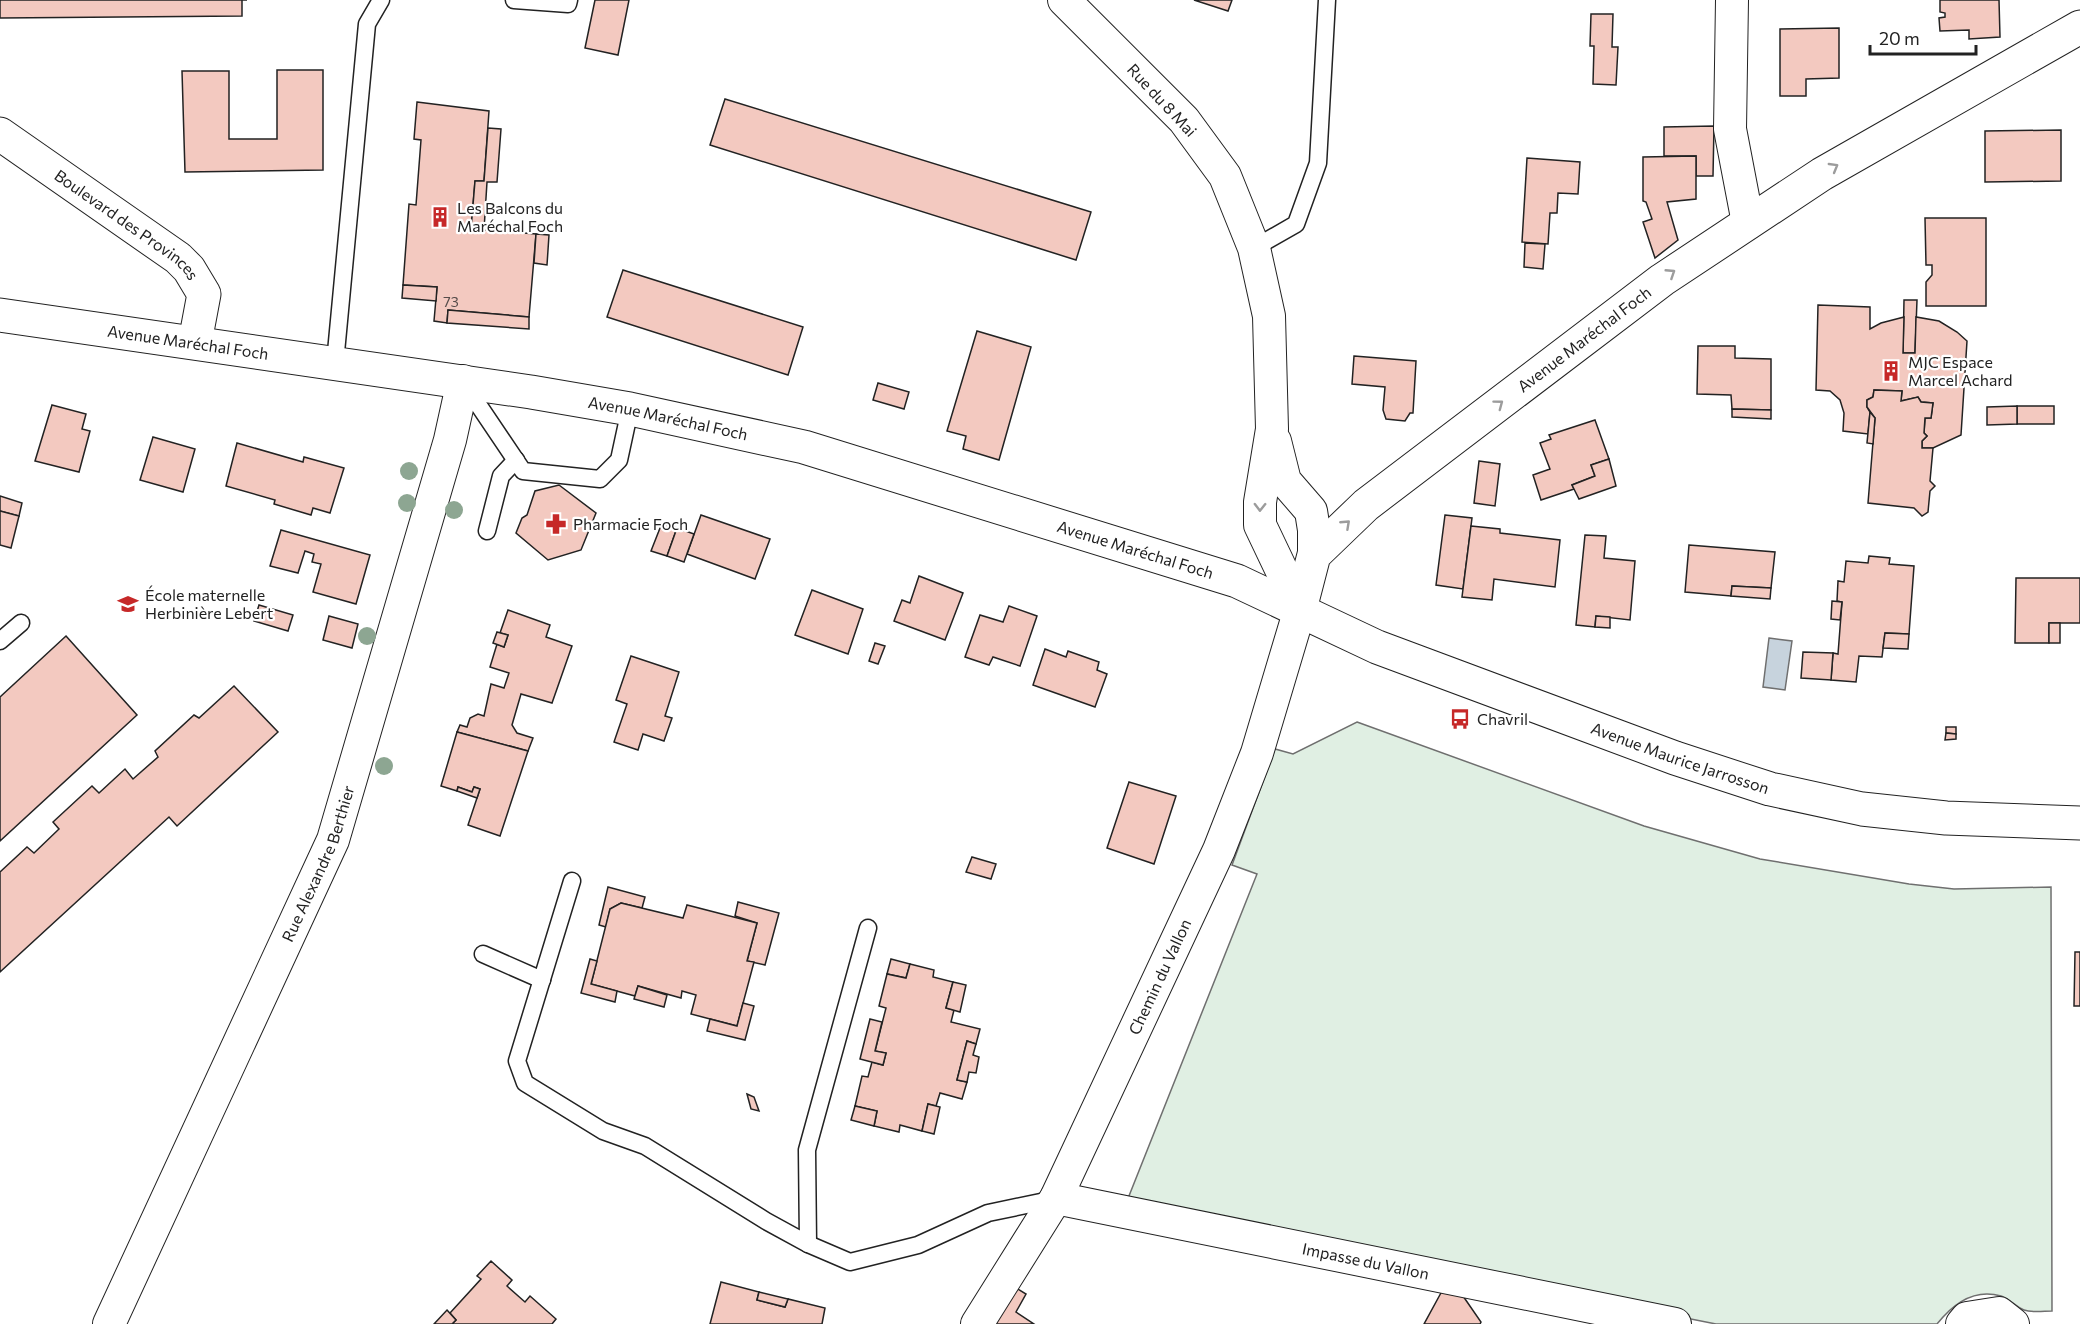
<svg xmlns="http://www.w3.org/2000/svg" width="2080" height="1324" font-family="Commissioner,sans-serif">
  <rect width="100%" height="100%" fill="#fff"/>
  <path fill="#e0efe3" stroke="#6f6f6f" stroke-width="1.5" d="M1357,722L1644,826L1760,859L1909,884L1954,889L2051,887L2052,1311C2044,1311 2032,1313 2024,1310C2016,1307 2010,1299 2001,1296C1974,1288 1952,1305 1937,1324H1716L1125,1206L1257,874L1232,865L1275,749L1293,754Z"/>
  <path fill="#c7d3dd" stroke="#6f6f6f" stroke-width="1.5" d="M1769,638L1792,641L1785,690L1763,687Z"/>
  <g fill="#f3c9c0" stroke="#222" stroke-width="1.5">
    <path d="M0,0H247H242V16L0,18Z"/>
    <path d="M595,0H629L618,55L585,48Z"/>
    <path d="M1194,0H1232L1228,11Z"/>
    <path d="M1940,0H1999L2000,37L1969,39V30L1940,31L1939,18L1945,17V13L1940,12Z"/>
    <path d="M1591,14H1613L1612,47H1618L1616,85L1593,84L1594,46H1590Z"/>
    <path d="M1839,28V78L1806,79V96H1780V29Z"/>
    <path d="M277,70H323V170L185,172L182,71H229V139H277Z"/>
    <path d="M725,99L1091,212L1076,260L710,145Z"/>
    <path d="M417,102L489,111L484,181H475L471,229L536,234L529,317L448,310L447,323L434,321L437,287L403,285L409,204L416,205L421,140L414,139Z"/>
    <path d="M1714,126L1713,176H1696V156H1664V127Z"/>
    <path d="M488,128L501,129L497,182H487L484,230L471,229L475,181H484Z"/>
    <path d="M2061,130V181L1985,182V131Z"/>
    <path d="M1696,156V199L1667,202L1678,240L1655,258L1643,222L1652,219L1646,202L1643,201V157Z"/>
    <path d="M1527,158L1580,162L1578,194L1558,193L1557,213H1550L1548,244L1522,242Z"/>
    <path d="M1925,218H1986V306H1926V282L1932,275V265H1926Z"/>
    <path d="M536,234L549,235L547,265L534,263Z"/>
    <path d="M1525,243L1545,244L1543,269L1524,267Z"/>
    <path d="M623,270L803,327L788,375L607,317Z"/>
    <path d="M403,285L437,287L436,301L402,298Z"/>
    <path d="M1904,300H1917L1915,353H1903Z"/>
    <path d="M1818,305L1870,307V329L1881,323L1904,317L1903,353H1915L1916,317L1939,321L1957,332L1967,341L1961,435L1933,448H1922V441L1927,436L1924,433L1925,418H1931L1933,403L1921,402L1918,397L1901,401L1902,391L1874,390L1873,397L1867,400V407L1870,412L1868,434L1843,431L1844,413L1840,400L1830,391L1816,390Z"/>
    <path d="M448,310L529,317V329L447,323Z"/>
    <path d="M977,331L1031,347L999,460L963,449L966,436L947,431Z"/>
    <path d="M1698,346H1735V358L1771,359V410L1732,409L1731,395L1697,394Z"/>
    <path d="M1354,356L1416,361L1413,413H1410L1405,421L1386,419L1383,410L1385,387L1352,384Z"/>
    <path d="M878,383L909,392L904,409L873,400Z"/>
    <path d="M1874,390L1902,391L1901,401L1918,397L1921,402L1933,403L1931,418H1925L1924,433L1927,436L1922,441V448H1933L1930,481L1935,486L1930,491L1928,512L1922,516L1914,508L1868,503L1875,418L1867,407V400L1873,397Z"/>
    <path d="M52,405L86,414L82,429L90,431L79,472L35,461Z"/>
    <rect x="2017" y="406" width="37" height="18"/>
    <path d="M2017,406V424L1987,425V407Z"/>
    <path d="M1732,409L1771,410V419L1732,417Z"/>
    <path d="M1870,412L1875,418L1873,444L1867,443Z"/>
    <path d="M1595,420L1609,459L1591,465L1595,476L1572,485L1574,489L1541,500L1533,475L1550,469L1540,443L1551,439L1549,435Z"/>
    <path d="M153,437L195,449L183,492L140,480Z"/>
    <path d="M237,443L303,462L304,457L344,468L330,513L313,508L311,515L274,504L275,500L226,486Z"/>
    <path d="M1609,459L1616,486L1579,499L1572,485L1595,476L1591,465Z"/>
    <path d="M1479,461L1500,464L1495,506L1474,503Z"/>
    <path d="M559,485L596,513L581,550L548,560L516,533L522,518L527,515L535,491Z"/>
    <path d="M0,496L22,503L19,516L0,511Z"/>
    <path d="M0,511L19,516L11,548L0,545Z"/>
    <path d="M701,515L770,539L755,579L687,554Z"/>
    <path d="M1445,515L1472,518L1463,589L1436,585Z"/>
    <path d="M662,523L677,528L667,556L651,551Z"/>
    <path d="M1471,526L1500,529V533L1560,540L1555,587L1494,579L1492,600L1462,597Z"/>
    <path d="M677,528L694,534L684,562L667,556Z"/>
    <path d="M281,530L370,555L356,604L313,592L321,564L312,562L314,554L305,551L298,573L270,566Z"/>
    <path d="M1585,535L1606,536L1604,558L1635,561L1630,620L1596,616L1595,627L1576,625Z"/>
    <path d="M1689,545L1775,552L1771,588L1732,586L1731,596L1685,592Z"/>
    <path d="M1869,556L1890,558L1889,564L1914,566L1909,634L1885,633L1882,657L1859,656L1856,682L1831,680L1833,653L1838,654L1842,602L1837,601L1838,581L1844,582L1846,561L1868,563Z"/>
    <path d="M919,576L963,593L945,640L894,621L902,600L910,603Z"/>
    <path d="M2016,578H2080V623H2049V643H2015Z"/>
    <path d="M1732,586L1771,588L1770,599L1731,596Z"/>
    <path d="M812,590L863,609L848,654L795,635Z"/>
    <path d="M1832,601L1842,602L1840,620L1831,619Z"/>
    <path d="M259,605L293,615L288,631L254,621Z"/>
    <path d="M1009,606L1037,616L1020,666L993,657L989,665L965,657L980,615L1003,622Z"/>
    <path d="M508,610L550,625L546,637L572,646L552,703L521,694L512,725L517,733L533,738L528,751L457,732L460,725L467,727L470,718L478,714L484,716L491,684L504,688L509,673L490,667L497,644L504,647L508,635L500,633Z"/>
    <path d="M329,616L358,624L352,648L323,640Z"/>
    <path d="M1596,616L1610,617V628L1595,627Z"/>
    <rect x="2049" y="623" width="11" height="20"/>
    <path d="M497,632L508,635L504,647L493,643Z"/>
    <path d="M1885,633L1909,634L1908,649L1883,648Z"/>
    <path d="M66,636L137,715L0,841V697Z"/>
    <path d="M875,643L885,646L878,664L869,661Z"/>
    <path d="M1045,649L1066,657L1068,651L1099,662L1097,670L1107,674L1095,707L1033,685Z"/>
    <path d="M1803,652L1833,653L1831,680L1801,678Z"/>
    <path d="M631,656L679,672L665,716L672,718L664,741L643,734L638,750L614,742L627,704L616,700Z"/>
    <path d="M234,686L278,732L177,826L169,817L0,972V872L27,847L34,853L59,829L53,822L92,786L99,793L125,769L133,779L158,757L155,751L194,715L199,718Z"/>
    <path d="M1946,727H1956V734L1946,733Z"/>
    <path d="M457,732L528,751L500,836L468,825L480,789L474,787L472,792L458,787L457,791L441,786Z"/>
    <path d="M1946,733L1956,734V739L1945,740Z"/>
    <path d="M1129,782L1176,796L1154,864L1107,848Z"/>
    <path d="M458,787L472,792L474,787L480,789L477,798L457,791Z"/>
    <path d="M972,857L996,864L991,879L966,872Z"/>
    <path d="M608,887L645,897L642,908L621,903L610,909L606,927L599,925Z"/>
    <path d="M738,902L779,913L765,965L747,961L757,923L735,916Z"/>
    <path d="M621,903L683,918L687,905L757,923L747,961L754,962L737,1026L691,1014L696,995L682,991L681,998L638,986L635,996L591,984L610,909Z"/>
    <path d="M2075,952H2080V1006H2074Z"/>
    <path d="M590,959L597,961L591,984L617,991L615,1002L581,993Z"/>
    <path d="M891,959L910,964L906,978L887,974Z"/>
    <path d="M910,964L934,970L933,977L953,982L946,1008L954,1010L951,1022L980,1029L976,1044L967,1041L957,1080L967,1082L962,1099L940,1093L936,1106L928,1104L922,1131L900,1125L899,1132L874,1126L877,1111L855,1106L862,1076L868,1077L872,1062L883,1065L886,1053L875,1051L886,1008L879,1006L887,974L906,978Z"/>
    <path d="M953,982L966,985L960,1012L946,1008Z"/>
    <path d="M638,986L667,995L664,1007L634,999Z"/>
    <path d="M743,1003L754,1006L745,1040L707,1031L710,1019L737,1026Z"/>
    <path d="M870,1019L882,1022L875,1051L886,1053L883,1065L860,1059Z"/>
    <path d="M967,1041L976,1044L973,1055L979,1057L976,1073L969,1072L967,1082L957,1080Z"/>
    <path d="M747,1094L754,1097L759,1111L751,1109Z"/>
    <path d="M928,1104L940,1107L934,1134L922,1131Z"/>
    <path d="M855,1106L877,1111L874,1126L851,1120Z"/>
    <path d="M491,1261L512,1280L507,1286L525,1302L530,1296L556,1319L552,1324H452L456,1320L450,1313L481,1279L477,1276Z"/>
    <path d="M721,1282L759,1292L757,1300L785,1307L788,1299L825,1308L822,1324H710Z"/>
    <path d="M1016,1288L1026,1294L1016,1312L1034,1324H994Z"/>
    <path d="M1442,1291L1463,1296L1481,1322L1480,1324H1424Z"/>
    <path d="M759,1292L788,1299L785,1307L757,1300Z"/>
    <path d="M447,1310L456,1320L452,1324H434Z"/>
  </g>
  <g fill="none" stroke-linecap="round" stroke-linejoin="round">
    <g stroke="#222" stroke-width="19">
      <g id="lane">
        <path d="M514,0L568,4L569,0"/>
        <path d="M1254,248L1296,224L1318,163L1327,0"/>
        <path d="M335,363L367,24L381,0"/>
        <path d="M463,382L523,471L600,479L619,460L630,409"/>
        <path d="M487,531L501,476L516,460"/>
        <path d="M0,641L21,623"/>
        <path d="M572,881L517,1061L525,1083L603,1131L645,1146L766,1221L808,1244L850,1262L918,1245L988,1213L1055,1199"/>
        <path d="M483,954L542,980"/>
        <path d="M808,1244L807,1150L868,928"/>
      </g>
    </g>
    <g stroke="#222" stroke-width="34">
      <g id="street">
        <path d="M1732,0L1730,129L1748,223"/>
        <path d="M1275,441L1285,481L1311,511L1314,530V555"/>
        <path id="s1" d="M1056,1198L1675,1324"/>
        <path id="s2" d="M109,1324L333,840L450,440L463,381"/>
        <path id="s3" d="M977,1324L1056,1198L1219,850L1257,753L1300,609L1260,525V502L1272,429L1269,316L1254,248L1225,176L1184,120L1064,0"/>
        <path d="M1962,1324L1967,1318L1999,1313L2013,1324"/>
      </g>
    </g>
    <g stroke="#222" stroke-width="35">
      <g id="secondary">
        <path id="s4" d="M0,134L178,258L189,269L204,294L195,342"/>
        <path id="s5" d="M0,315L531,392L630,409L804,447L1237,581L1377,647L1675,758L1770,789L1862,809L1946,818L2080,823"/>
        <path id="s6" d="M1300,609L1314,555L1366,505L1662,280L1822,174L2080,27"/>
      </g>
    </g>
    <use href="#lane" stroke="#fff" stroke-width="16"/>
    <use href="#street" stroke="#fff" stroke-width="32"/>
    <use href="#secondary" stroke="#fff" stroke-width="33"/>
  </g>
  <g fill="#8da692">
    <circle cx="409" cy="471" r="9"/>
    <circle cx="407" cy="503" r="9"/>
    <circle cx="454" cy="510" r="9"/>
    <circle cx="367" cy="636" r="9"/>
    <circle cx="384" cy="766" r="9"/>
  </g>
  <defs><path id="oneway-chevron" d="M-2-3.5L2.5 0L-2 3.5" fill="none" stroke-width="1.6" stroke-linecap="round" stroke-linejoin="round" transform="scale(1.5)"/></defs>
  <g stroke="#9c9c9c">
    <use href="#oneway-chevron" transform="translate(1834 167) rotate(-30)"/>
    <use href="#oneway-chevron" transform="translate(1671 273) rotate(-33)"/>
    <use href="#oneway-chevron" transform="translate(1499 404) rotate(-37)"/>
    <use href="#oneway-chevron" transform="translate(1260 507) rotate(91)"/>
    <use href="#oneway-chevron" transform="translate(1346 524) rotate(-43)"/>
  </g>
  <defs>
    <g id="building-bare" transform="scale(1.62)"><path d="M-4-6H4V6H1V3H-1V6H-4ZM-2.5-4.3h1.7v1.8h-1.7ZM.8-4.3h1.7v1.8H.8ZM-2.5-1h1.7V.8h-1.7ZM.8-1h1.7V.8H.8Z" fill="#c62828" stroke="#fff" stroke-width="2.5" paint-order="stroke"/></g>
    <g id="pharmacy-bare" transform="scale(1.62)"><path d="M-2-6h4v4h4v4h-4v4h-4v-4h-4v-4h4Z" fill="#c62828" stroke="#fff" stroke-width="2.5" paint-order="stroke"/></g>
    <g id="school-bare" transform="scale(1.62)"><path d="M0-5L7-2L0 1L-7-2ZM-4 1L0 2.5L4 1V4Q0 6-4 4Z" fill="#c62828" stroke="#fff" stroke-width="2.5" paint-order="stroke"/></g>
    <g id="bus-bare" transform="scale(1.62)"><path d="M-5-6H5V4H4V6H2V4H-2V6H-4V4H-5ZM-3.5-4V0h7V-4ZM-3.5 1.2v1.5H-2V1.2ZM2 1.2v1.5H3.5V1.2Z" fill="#c62828" stroke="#fff" stroke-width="2.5" paint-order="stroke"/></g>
  </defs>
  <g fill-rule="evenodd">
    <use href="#building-bare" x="440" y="217"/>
    <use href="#building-bare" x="1891" y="371"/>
    <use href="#pharmacy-bare" x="556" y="524"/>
    <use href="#school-bare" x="128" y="604"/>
    <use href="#bus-bare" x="1460" y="719"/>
  </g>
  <g text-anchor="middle" stroke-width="4.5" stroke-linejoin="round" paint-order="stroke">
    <g font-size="14" fill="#564c4a">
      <text x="451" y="307">73</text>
    </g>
    <g font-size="16" fill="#222" stroke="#fff">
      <text transform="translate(1162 100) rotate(47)" y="6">Rue du 8 Mai</text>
      <text dy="6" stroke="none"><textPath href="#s4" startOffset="156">Boulevard des Provinces</textPath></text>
      <text dy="6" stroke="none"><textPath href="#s6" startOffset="402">Avenue Maréchal Foch</textPath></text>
      <text dy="6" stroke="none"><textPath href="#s5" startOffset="190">Avenue Maréchal Foch</textPath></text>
      <text dy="6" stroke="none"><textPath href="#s5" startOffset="676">Avenue Maréchal Foch</textPath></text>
      <text dy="6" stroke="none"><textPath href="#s5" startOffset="1162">Avenue Maréchal Foch</textPath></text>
      <text dy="6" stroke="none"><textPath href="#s5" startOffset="1746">Avenue Maurice Jarrosson</textPath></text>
      <text dy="6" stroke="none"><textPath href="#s2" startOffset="506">Rue Alexandre Berthier</textPath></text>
      <text dy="6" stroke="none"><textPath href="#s3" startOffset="393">Chemin du Vallon</textPath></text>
      <text dy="6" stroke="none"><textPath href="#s1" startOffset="316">Impasse du Vallon</textPath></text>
    </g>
    <g font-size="16" fill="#222" stroke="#fff" text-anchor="start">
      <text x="457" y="214">Les Balcons du<tspan x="457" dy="18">Maréchal Foch</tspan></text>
      <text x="1908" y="368">MJC Espace<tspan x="1908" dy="18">Marcel Achard</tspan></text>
      <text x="573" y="530">Pharmacie Foch</text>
      <text x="145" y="601">École maternelle<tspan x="145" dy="18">Herbinière Lebert</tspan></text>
      <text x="1477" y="725">Chavril</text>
    </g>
  </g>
  <path d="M1870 45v9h106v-9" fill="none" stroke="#222222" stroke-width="3"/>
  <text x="1879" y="45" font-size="18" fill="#222222" stroke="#ffffff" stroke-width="4.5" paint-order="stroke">20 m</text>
</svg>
